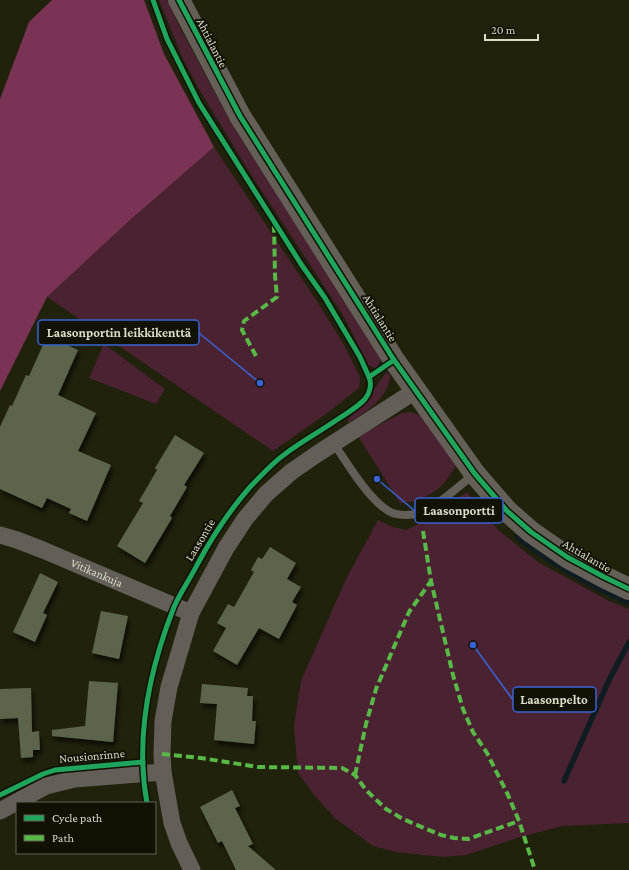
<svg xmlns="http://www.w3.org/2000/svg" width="629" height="870" font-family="'Crimson Pro',serif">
  <defs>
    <filter id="shadow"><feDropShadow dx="2.5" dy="4.5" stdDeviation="2" flood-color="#0009"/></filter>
  </defs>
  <rect width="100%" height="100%" fill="#21220c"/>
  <g fill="#4a2232">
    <path d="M159,0H167L178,24L228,117L246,147L350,304L382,357L378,366L375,368L369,366L343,315L250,173L199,89L183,59Z"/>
    <path d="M214,147L318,303L344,345L360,377L359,388L326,414L273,451L47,297L129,221Z"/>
    <path d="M104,344L165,389L156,404L89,378Z"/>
    <path d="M387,372L390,376C388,398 367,411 350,422H348V419L365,404L379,382Z"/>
    <path d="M410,412L422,416L456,466C452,471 449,477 445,482C435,494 416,503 400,503L358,436L402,413Z"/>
    <path d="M467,492L498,530L538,562L609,601L629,609V823L562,826L517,838L466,855L443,857L396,852L373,846L335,818L315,796L298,773L294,726L301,681L346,579L378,520L393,527L406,530L415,526Z"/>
  </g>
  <path fill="#7a3354" d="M52,0H144L164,54L214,147L129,221L47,297L0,391V99L29,22Z"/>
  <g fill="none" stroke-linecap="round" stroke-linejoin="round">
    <g stroke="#0f1c21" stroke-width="5.5">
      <path d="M517,537C552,564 589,585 629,603"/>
      <path d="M564,781L610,678L629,642"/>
    </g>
  </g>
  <g fill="#5b654b" filter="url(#shadow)">
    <path d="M47,336L78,350L58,395L96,413L78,451L111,465L87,521L69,513L71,509L47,498L42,508L0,489V427L10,405L12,406L26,375L29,376Z"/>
    <path d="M175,435L204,453L184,485L187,487L170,516L172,518L145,563L117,546L143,503L139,501L157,470L155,468Z"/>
    <path d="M270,547L296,563L287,579L301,587L292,602L297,605L279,639L259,628L237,665L213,651L226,628L217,623L228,604L234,607L254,572L251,570L258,557L262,559Z"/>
    <path d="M40,573L58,582L43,613L47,615L35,642L13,632Z"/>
    <path d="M101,611L128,616L119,659L92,653Z"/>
    <path d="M89,681L118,683L113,742L52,736V730L85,726Z"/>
    <path d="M202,684L248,688L247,696H253L252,721H256L254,744L214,740L217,704L200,703Z"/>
    <path d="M31,688L32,732L39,731L40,750H33V757L21,758L18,718L0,719V689Z"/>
    <path d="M232,790L240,806L235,808L253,844L248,846L276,870H236L222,841L218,843L200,807Z"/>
  </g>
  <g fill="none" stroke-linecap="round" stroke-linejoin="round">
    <path stroke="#635e58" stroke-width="8" d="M334,444C348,464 367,497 387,510C395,516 410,516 419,513C440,504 457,488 474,474"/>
    <g stroke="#635e58" stroke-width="17">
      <path id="s1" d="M0,535L17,540L43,550L191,613"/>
      <path d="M0,811L46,786L75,779L163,772"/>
      <path d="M192,870L179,843L172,823L163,772L162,754L163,721L169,687L191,613L226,548L245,519L266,494L291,472L317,454L415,391"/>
    </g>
    <path stroke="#656057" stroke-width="22" d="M179,0L240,116L394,360L475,474L507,511L531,532L567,557L604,577L629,589"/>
    <g stroke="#58b947" stroke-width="4" stroke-dasharray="8 4" stroke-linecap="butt">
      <path d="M256,356L242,330L244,321L277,297L275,276L274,224"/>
      <path d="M423,531L431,581L453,675L463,709L473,732L487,753L508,795L519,821L535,870"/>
      <path d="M162,754L201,758L258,767L342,768L355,775L366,790L386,809L403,819L424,828L441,835L454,838L468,839L519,821"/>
      <path d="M355,775L366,724L376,689L409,612L431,581"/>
    </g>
    <g stroke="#111204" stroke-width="8">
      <g id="cycleway">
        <path d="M153,0L167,39L199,103L301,264L325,298L360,357L369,377"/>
        <path d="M179,0L240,116L394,360L475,474L507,511L531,532L567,557L604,577L629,589"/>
        <path d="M0,795L43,774L55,770L143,762"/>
        <path d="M147,803C135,738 150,668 174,607C180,593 190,579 197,565C212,537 229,511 250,487C261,476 272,463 285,454C302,441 321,431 338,419C347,413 358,407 365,399C370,393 372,384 369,377L394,360"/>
      </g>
    </g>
    <use href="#cycleway" stroke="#20a55d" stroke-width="5"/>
  </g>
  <g text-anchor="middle" stroke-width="4" stroke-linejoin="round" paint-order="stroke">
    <g font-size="12" fill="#dadcc7" stroke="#111204">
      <text transform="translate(212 43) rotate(63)" y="4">Ahtialantie</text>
      <text transform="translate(380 318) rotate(58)" y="4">Ahtialantie</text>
      <text transform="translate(200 540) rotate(-59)" y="4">Laasontie</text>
      <text transform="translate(587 556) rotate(30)" y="4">Ahtialantie</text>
      <text dy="4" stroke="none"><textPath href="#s1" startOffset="104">Vitikankuja</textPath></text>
      <text transform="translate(92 756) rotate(-5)" y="4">Nousionrinne</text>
    </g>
  </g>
  <path fill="none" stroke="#3963d5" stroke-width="1.5" d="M260 383L199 333M377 479L415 511M473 645L513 700"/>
  <g fill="#3963d5" stroke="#111204" stroke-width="1.5">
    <circle cx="260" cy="383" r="4"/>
    <circle cx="377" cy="479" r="4"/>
    <circle cx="473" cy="645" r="4"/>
  </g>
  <g fill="#111204" stroke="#3963d5" stroke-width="1.5">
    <rect x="38" y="320" width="161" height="25" rx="4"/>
    <rect x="415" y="498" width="88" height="25" rx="4"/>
    <rect x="513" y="687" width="83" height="25" rx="4"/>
  </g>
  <g font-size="13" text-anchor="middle" font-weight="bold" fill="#dadcc7">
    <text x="119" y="337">Laasonportin leikkikenttä</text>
    <text x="459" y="515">Laasonportti</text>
    <text x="554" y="704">Laasonpelto</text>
  </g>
  <rect x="16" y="802" width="140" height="52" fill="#111204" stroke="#616352"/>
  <rect x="24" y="815" width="20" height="6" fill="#20a55d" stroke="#616352"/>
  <text x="52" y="822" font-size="12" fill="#dadcc7">Cycle path</text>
  <rect x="24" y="835" width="20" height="6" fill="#58b947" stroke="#616352"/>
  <text x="52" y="842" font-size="12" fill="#dadcc7">Path</text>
  <path d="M485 34v6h53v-6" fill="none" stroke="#dadcc7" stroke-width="2"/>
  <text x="491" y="34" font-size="12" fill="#dadcc7" stroke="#111204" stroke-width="3" paint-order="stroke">20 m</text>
</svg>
